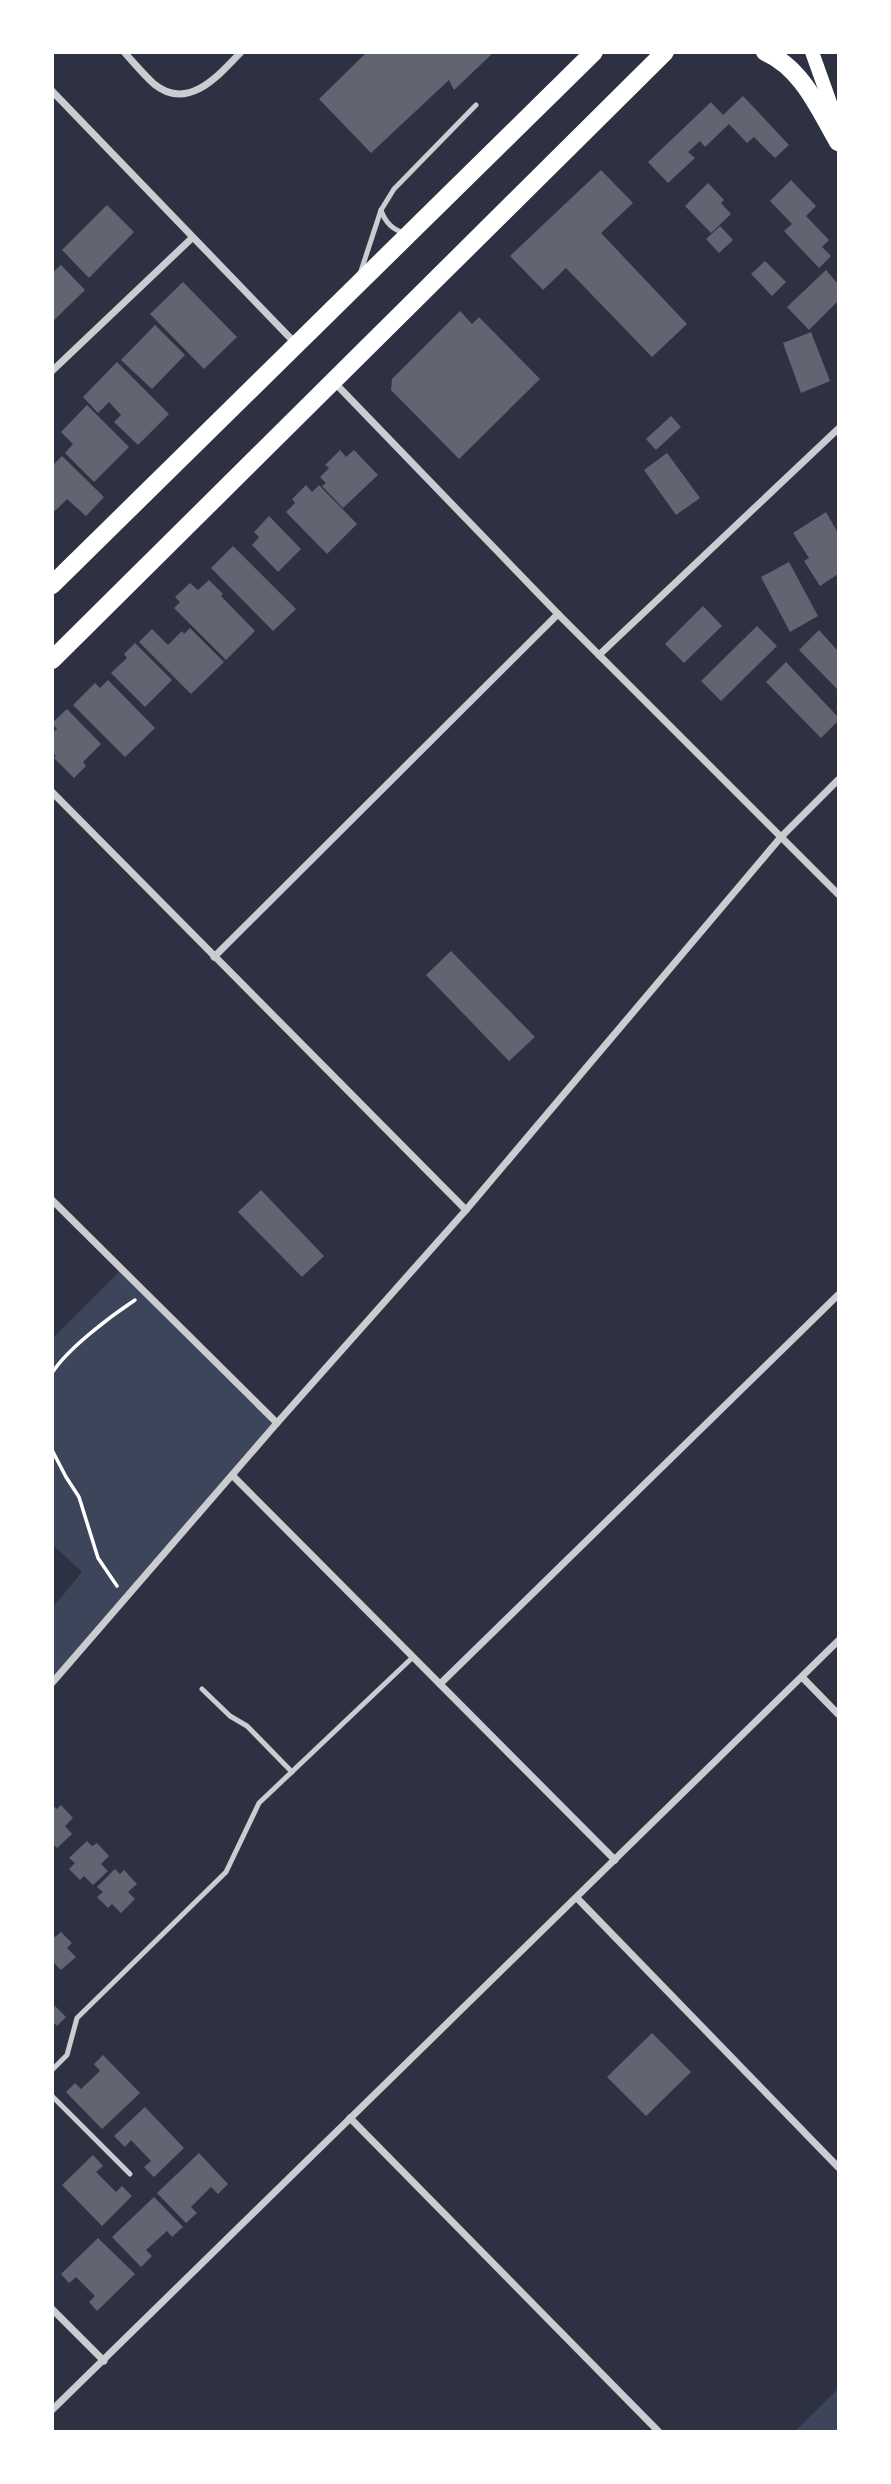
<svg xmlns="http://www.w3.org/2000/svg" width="891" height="2484" font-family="Manrope,sans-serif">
  <rect width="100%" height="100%" fill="#2d3142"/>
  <g fill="#3c4559">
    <path d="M122,1269L277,1423L53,1683V1607L82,1572L53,1545V1338Z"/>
    <path d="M838,2389V2431H795Z"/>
  </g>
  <g fill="#626471">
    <path d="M367,52H494L454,90L449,80L371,153L319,99Z"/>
    <path d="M743,96L789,145L775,158L754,137L747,143L729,124L705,147L700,141L688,152L695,158L668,183L648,162L711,102L723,115Z"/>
    <path d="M601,170L633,203L601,233L687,324L652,357L566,268L543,290L510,256Z"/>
    <path d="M791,180L816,206L806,216L829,240L822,247L831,256L819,268L784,231L792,224L770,201Z"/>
    <path d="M708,183L724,200L721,203L731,214L711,233L685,206Z"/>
    <path d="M107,205L134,232L89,278L62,250Z"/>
    <path d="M720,226L733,240L719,253L706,239Z"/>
    <path d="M765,261L786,282L772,296L751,274Z"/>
    <path d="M61,265L85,290L52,322V273Z"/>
    <path d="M826,270L838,284V301L809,330L787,307Z"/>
    <path d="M183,282L237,337L204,369L150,314Z"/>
    <path d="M460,311L472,324L479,317L540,379L459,459L391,390L392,379Z"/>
    <path d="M155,325L185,355L152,389L121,360Z"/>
    <path d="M811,332L830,381L801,393L783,343Z"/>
    <path d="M117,362L169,414L138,445L114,422L121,415L109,402L98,413L83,397Z"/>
    <path d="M87,405L129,447L94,482L65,453L73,444L61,432Z"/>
    <path d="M671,416L681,427L656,450L646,439Z"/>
    <path d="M340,450L346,457L354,450L378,475L343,508L322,486L326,483L320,477L329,468L325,465Z"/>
    <path d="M667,453L700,498L676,515L644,470Z"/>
    <path d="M62,456L104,497L86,516L67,499L55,511L52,508V466Z"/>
    <path d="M306,485L312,492L319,485L357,524L327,554L286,512L295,503L292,499Z"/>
    <path d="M826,512L838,533V574L820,586L804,561L809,558L793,533Z"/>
    <path d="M269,516L301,549L278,572L252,545L259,537L254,532Z"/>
    <path d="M233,546L296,609L273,631L211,568Z"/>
    <path d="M789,562L818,616L790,632L761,577Z"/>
    <path d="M209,580L223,594L221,596L255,631L226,660L174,608L180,602L175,597L190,583L198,590Z"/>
    <path d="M703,606L722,626L684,663L665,644Z"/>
    <path d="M757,626L777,646L721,701L701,681Z"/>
    <path d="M190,628L224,662L191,694L139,642L152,629L168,645L182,631L184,634Z"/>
    <path d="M819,630L838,651V690L799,650Z"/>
    <path d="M135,643L172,680L145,707L111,673L127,658L124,654Z"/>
    <path d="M786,662L838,717V721L821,738L766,682Z"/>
    <path d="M108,680L155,728L125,757L73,705L95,683L100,688Z"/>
    <path d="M67,709L101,744L83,762L86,766L74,778L54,758L56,756L52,752V733L57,729L52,723Z"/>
    <path d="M451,951L535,1037L509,1061L426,975Z"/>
    <path d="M261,1190L324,1256L302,1277L238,1212Z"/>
    <path d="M52,1805L57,1809L61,1805L73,1818L65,1826L72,1834L57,1848L52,1843Z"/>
    <path d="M87,1841L92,1846L97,1843L109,1856L101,1864L108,1871L93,1885L84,1876L80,1880L69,1869L75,1863L69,1858Z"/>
    <path d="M115,1869L120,1874L124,1870L137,1884L128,1892L135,1899L121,1913L112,1904L108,1908L97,1897L103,1892L97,1887Z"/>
    <path d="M61,1932L72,1943L67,1948L76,1957L61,1970L54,1963L52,1965V1934L55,1937Z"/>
    <path d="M52,2003L66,2017L57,2026L52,2021Z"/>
    <path d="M652,2033L691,2072L646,2116L607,2077Z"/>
    <path d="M103,2055L140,2093L102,2129L66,2092L75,2083L81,2089L100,2071L94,2064Z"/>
    <path d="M145,2107L184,2148L154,2177L144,2167L151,2161L131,2140L125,2147L114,2136Z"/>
    <path d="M199,2153L228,2184L218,2194L211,2187L191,2207L197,2213L186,2223L157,2193Z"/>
    <path d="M93,2155L103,2166L96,2172L116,2192L122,2186L132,2196L102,2226L62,2185Z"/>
    <path d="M154,2197L183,2227L172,2237L167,2231L146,2250L152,2256L141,2267L112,2237Z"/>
    <path d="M98,2238L135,2274L97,2311L89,2302L95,2296L76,2277L69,2283L61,2274Z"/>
  </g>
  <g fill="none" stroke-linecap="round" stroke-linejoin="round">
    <g stroke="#fff" stroke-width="3.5">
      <path d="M52,1373C68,1348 111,1316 135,1300"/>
      <path d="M52,1450L66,1477L79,1497L98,1558L117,1586"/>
    </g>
    <g stroke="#caccd0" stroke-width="5">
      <path d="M381,210C385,222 392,230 405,233"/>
      <path d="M360,274L381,210L394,189L476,105"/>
      <path d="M202,1689L230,1716L247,1726L292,1772"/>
      <path d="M52,2070L67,2055L77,2018L226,1872L259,1803L413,1657"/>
      <path d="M52,2096L130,2174"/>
    </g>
    <g stroke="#caccd0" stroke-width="7">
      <path d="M124,52C134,63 144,75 154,84C188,112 219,75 241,52"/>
      <path d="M52,91L297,345"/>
      <path d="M52,371L192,238"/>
      <path d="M334,382L558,614L838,894"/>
      <path d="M599,655L838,429"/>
      <path d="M52,792L466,1210"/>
      <path d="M214,957L558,614"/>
      <path d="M52,1200L277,1423"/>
      <path d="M233,1476L615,1860"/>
      <path d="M802,1677L838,1714"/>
      <path d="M52,1683L277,1423L466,1210L781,837L838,780"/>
      <path d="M440,1684L838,1295"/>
      <path d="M577,1898L838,2167"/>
      <path d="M350,2118L659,2432"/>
      <path d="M52,2309L104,2361"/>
      <path d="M52,2410L838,1641"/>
    </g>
    <path stroke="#fff" stroke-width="14" d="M812,52L838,125"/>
    <g stroke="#fff" stroke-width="18">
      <path d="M765,52C802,68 819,109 838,142"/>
      <path d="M52,585L594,52"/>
      <path d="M52,660L665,52"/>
    </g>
  </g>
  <rect width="891" height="2484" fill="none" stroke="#ffffff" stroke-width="108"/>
</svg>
